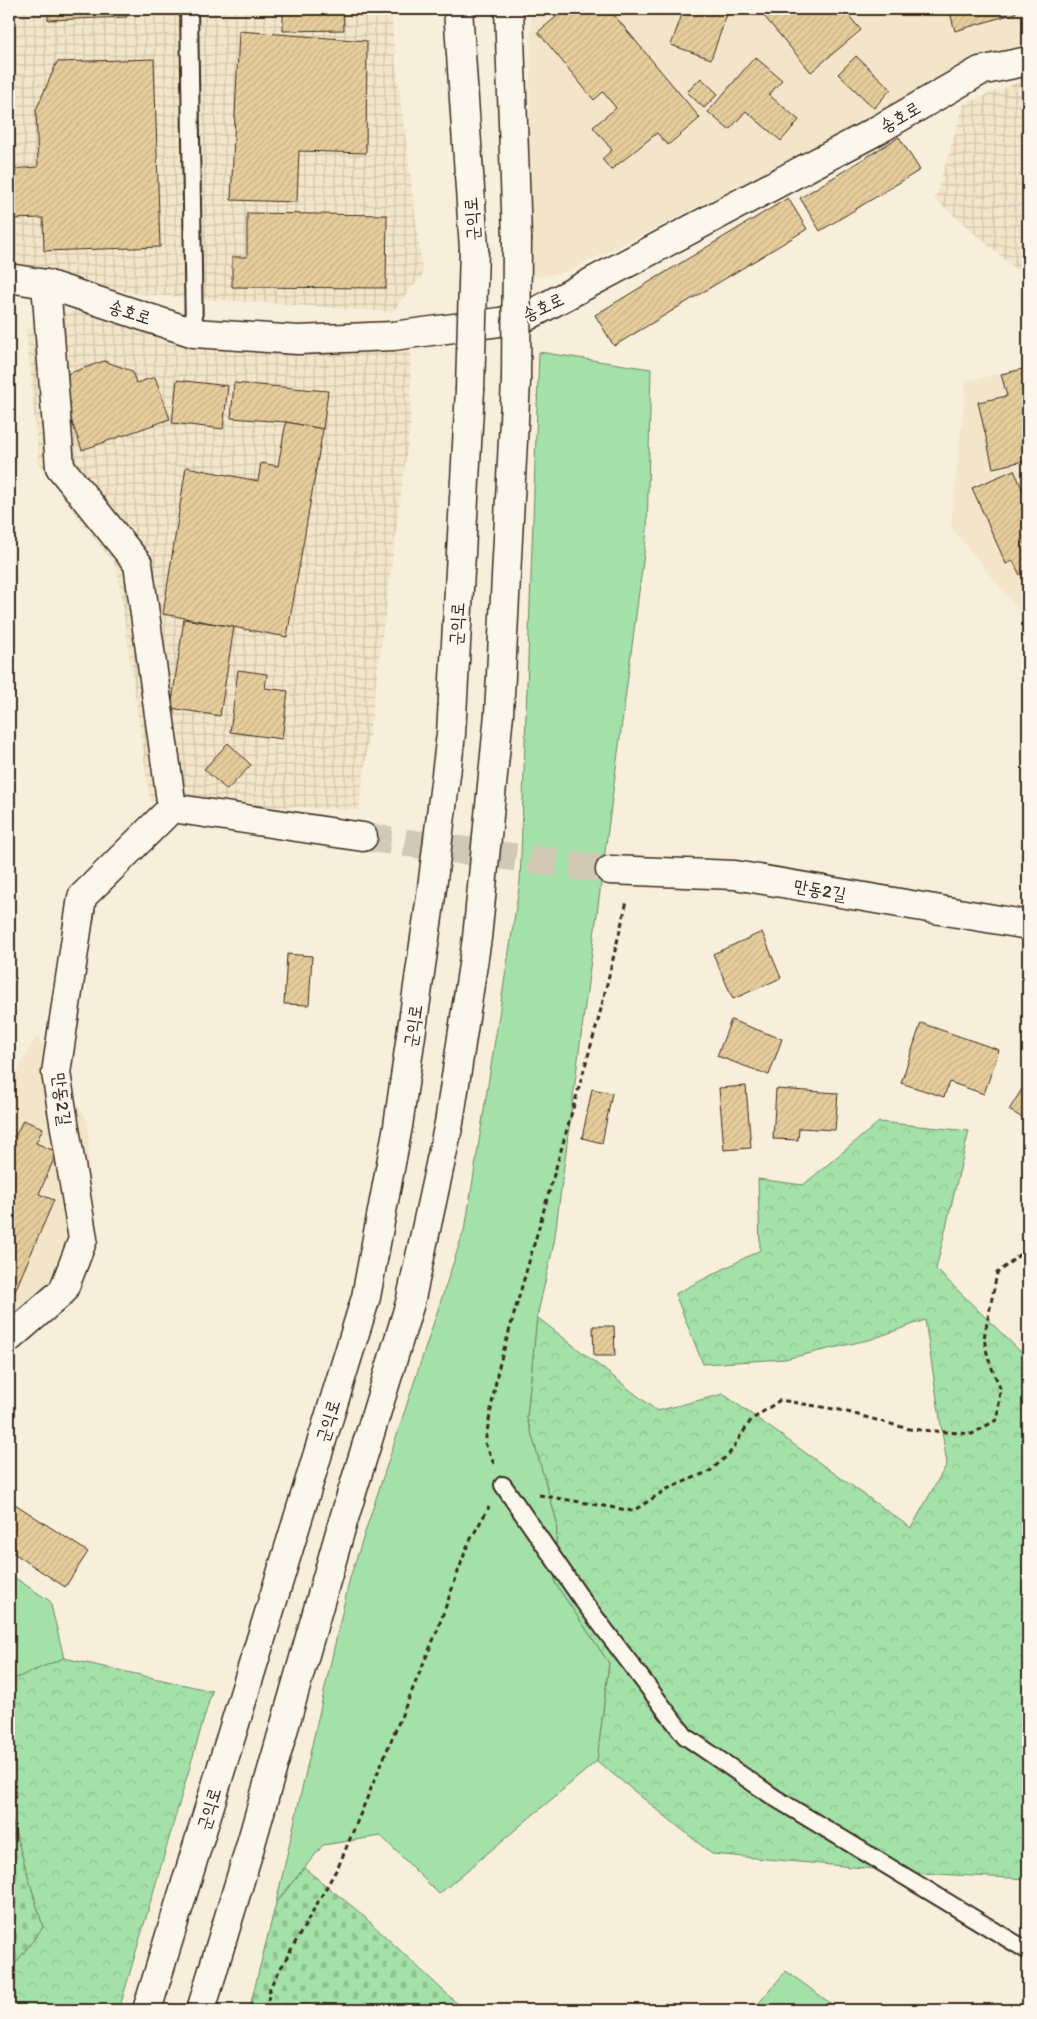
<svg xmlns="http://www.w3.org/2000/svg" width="1037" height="2019" font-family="Itim,'Poor Story',sans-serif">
  <defs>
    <pattern id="industrial-grid" width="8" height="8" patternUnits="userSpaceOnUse" patternTransform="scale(1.25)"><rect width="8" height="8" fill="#f2e5c9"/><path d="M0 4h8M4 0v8" fill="none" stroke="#d0c5ac"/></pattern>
    <pattern id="forest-crowns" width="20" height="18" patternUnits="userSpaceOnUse" patternTransform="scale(1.25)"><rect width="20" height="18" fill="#a3e1a8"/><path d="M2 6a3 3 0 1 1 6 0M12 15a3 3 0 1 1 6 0" fill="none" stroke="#8dc190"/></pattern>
    <pattern id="cemetery-stones" width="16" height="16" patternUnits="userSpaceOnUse" patternTransform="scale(1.25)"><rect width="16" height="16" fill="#a3e1a8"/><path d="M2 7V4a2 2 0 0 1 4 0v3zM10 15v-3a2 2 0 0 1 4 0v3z" fill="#8dc190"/></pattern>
    <pattern id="building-hatch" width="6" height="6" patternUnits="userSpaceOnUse" patternTransform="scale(1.25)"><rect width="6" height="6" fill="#e6cd9c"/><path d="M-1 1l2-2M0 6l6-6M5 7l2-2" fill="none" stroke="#c6b086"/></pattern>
  </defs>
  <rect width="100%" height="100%" fill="#f7efdc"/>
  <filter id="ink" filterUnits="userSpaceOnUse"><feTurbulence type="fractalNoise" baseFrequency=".02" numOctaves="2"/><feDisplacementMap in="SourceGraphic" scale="10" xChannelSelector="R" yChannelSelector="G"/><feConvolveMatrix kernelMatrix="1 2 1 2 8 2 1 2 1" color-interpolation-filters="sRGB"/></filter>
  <g filter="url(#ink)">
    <g fill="#f2e5c9">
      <path d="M531,9H1028V43L567,272L528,279Z"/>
      <path d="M1028,367V622L951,527L966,381Z"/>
      <path d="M37,1035L88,1122L90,1264L9,1319V1086Z"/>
    </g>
    <g fill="url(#industrial-grid)">
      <path d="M9,9H391L395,58L423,274L392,312L138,294L9,272Z"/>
      <path d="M1024,80L1028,81V280L935,199L964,104Z"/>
      <path d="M75,309L411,352L410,426L359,810L150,802L117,568L39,465L26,329Z"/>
    </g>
    <g fill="#a3e1a8" stroke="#6f8663">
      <path d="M539,352L651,369L647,531L554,1243L537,1317L527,1418L557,1522L555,1583L609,1663L597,1761L439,1894L381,1836L323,1845L276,1903L350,1578L466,1224L520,882Z"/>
      <path d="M9,1574L50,1601L64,1658L9,1681Z"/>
      <path d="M786,1971L840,2010H753Z"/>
    </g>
    <g fill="url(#forest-crowns)" stroke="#6f8663">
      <path d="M879,1122L969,1131L936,1269L1028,1359V1879L918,1873L712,1854L597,1761L609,1663L555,1583L557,1522L527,1418L537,1317L657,1411L723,1394L911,1528L947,1464L925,1320L872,1339L785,1359L703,1364L675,1294L760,1250L758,1179L803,1185Z"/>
      <path d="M64,1658L212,1691L119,2010H9V1972L43,1927L9,1811V1681Z"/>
    </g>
    <g fill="url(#cemetery-stones)" stroke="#6f8663">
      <path d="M9,1824L13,1825L43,1927L9,1972Z"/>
      <path d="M304,1868L358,1911L464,2010H249L276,1903Z"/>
    </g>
    <g fill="url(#building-hatch)" stroke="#3b2a1e">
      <path d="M48,9H127V17L48,20Z"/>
      <path d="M283,9H343L344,30L283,31Z"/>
      <path d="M566,9H609L700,118L668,145L657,133L611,170L602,159L612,150L593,127L616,108L603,92L594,100L538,32Z"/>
      <path d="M684,9H729L711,59L671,45Z"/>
      <path d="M758,9H843L861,30L811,72Z"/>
      <path d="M949,9H1014L1016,13L955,31Z"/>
      <path d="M239,31L367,41L366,153L299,151L297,202L231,200Z"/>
      <path d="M856,56L891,89L874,108L838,74Z"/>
      <path d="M755,57L782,80L769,95L799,120L781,141L746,111L729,130L708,112Z"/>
      <path d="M154,59L160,247L44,251L43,218L9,219V169L38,167L36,110L57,62Z"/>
      <path d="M701,78L718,94L704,108L687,92Z"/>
      <path d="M899,137L920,170L820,231L800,198Z"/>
      <path d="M788,198L807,229L614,346L595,315Z"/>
      <path d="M247,213L387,215L386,288L232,287V257H247Z"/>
      <path d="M104,361L132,371L136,383L155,377L170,419L82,450L56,378Z"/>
      <path d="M1028,368V460L993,468L978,402L1007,396L1001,374Z"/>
      <path d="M177,380L228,386L223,429L172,423Z"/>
      <path d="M234,383L328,391L323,429L286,422L231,418Z"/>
      <path d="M286,422L323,429L287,637L163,614L186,467L258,481L261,463L278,466Z"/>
      <path d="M1014,470L1028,502V572L1020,575L1013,561L1006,564L972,488Z"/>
      <path d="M184,619L234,627L220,716L171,708Z"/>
      <path d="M238,670L267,674L265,688L288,691L282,739L230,732Z"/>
      <path d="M228,743L251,765L227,790L204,769Z"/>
      <path d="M762,932L781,978L733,999L713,954Z"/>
      <path d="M287,954L312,956L309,1005L284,1004Z"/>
      <path d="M731,1020L782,1039L769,1075L717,1056Z"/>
      <path d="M921,1023L999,1050L984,1094L949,1082L944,1097L901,1083Z"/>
      <path d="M746,1086L751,1148L724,1150L719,1088Z"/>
      <path d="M592,1089L612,1093L602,1143L582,1138Z"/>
      <path d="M776,1089L838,1093L835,1130L799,1128L798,1140L773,1139Z"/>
      <path d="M1022,1089L1028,1093V1121L1009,1110Z"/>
      <path d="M23,1120L43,1128L36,1143L57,1152L39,1194L54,1200L15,1291L9,1289V1134L15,1137Z"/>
      <path d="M593,1326H614L615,1356H594Z"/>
      <path d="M9,1500L88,1552L65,1587L9,1550Z"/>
    </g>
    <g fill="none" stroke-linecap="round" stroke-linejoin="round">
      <path stroke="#d1c8b6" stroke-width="28" stroke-dasharray="28 14" stroke-linecap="butt" d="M363,837L610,870"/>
      <g stroke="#3b2a1e" stroke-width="20">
        <g id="service">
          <path d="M189,9L194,333"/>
          <path d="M503,1485L583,1601L685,1736L775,1798L1028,1951"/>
        </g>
      </g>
      <g stroke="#3b2a1e" stroke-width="31">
        <g id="minor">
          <path d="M46,284L60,467L138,564L172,808L363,837"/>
          <path d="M610,870L735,875L1028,925"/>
          <path d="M9,1338L63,1291L83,1239L56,1073L82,897L172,808"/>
        </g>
      </g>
      <g stroke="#3b2a1e" stroke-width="31">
        <path id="secondary" d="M9,278L46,284L194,333L298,340L393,336L522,319L874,132L980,71L1028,61"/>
      </g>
      <g stroke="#3b2a1e" stroke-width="31">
        <g id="trunk">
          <path d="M458,9L474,249"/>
          <path d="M509,9L517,238"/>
          <path d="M147,2010L366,1297L398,1126L431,896L451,734L470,390"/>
          <path d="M201,2010L250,1847L342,1525L410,1303L449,1123L477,938L499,714L516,381"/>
        </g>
      </g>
      <g stroke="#3b2a1e" stroke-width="3" stroke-dasharray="5 4" stroke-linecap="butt">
        <path d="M494,1464L485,1443L498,1370L598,1021L627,901"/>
        <path d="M539,1495L633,1511L667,1489L710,1471L729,1454L751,1420L780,1400L840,1410L909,1429L972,1434L998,1419L1000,1388L988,1358L984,1338L997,1273L1028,1248"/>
        <path d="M267,2010L270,1987L339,1865L437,1631L468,1544L489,1507"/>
      </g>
      <use href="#service" stroke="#fbf7ec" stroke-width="16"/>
      <use href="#minor" stroke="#fbf7ec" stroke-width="28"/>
      <use href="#secondary" stroke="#fbf7ec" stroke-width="28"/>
      <use href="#trunk" stroke="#fbf7ec" stroke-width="28"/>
      <g stroke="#3b2a1e" stroke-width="31" stroke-linecap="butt">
        <g id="trunk-bridge">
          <path d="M516,381L517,238"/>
          <path d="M470,390L474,249"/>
        </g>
      </g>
      <use href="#trunk-bridge" stroke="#fbf7ec" stroke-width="28"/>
    </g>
  </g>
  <g text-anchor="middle" stroke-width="4.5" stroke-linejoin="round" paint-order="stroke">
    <g font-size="18" fill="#3b2a1e" stroke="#fbf7ec">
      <text transform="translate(900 117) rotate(-30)" y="6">송호로</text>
      <text transform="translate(472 219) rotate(-94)" y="6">군익로</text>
      <text transform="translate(543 307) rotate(-25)" y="6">송호로</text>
      <text transform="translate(130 312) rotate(18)" y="6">송호로</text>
      <text transform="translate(457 624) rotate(-87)" y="6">군익로</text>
      <text transform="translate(820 890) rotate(10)" y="6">만동2길</text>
      <text transform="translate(413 1026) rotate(-82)" y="6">군익로</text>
      <text transform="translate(62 1099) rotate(83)" y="6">만동2길</text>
      <text transform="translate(328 1421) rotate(-73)" y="6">군익로</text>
      <text transform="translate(209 1809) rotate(-73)" y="6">군익로</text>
    </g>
  </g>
  <rect width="1037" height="2019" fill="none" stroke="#fbf7ec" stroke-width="30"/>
  <rect x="15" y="15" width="1007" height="1989" fill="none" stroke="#3b2a1e" stroke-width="2" filter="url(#ink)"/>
</svg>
